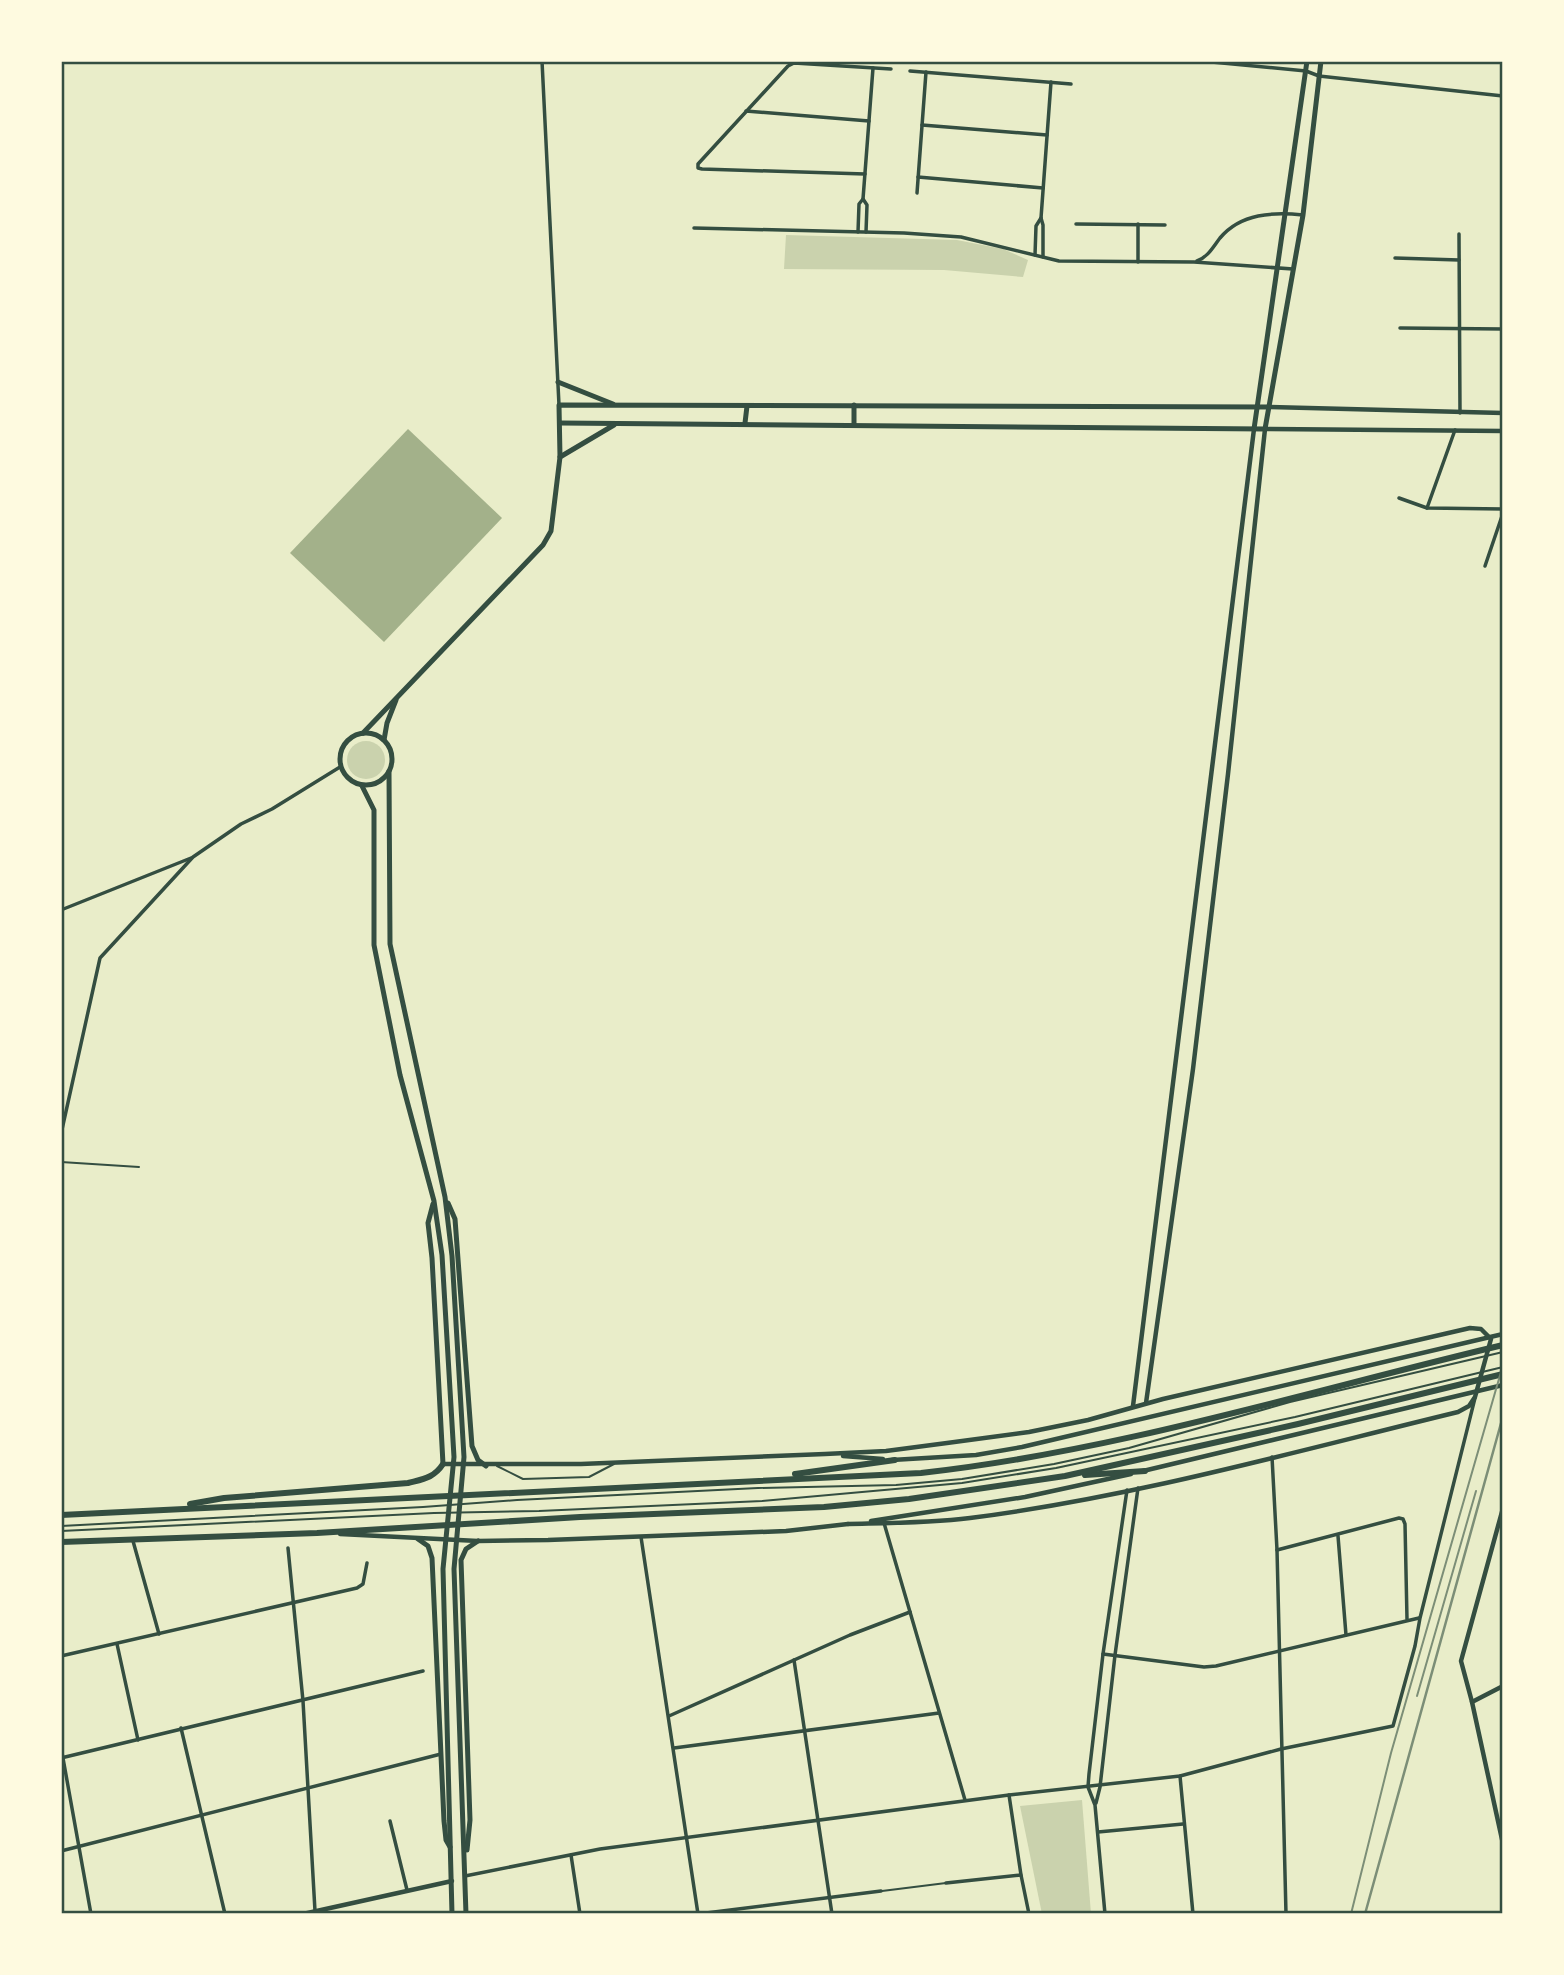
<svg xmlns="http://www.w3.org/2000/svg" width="1564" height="1975" font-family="'DejaVu Sans',sans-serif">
  <rect width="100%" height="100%" fill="#e9edc9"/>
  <g fill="#cad2ad">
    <path d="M786,235L957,240L1003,249L1028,260L1023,277L944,270L784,269Z"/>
    <circle cx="366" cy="760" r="19"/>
    <path d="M1082,1800L1091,1914H1042L1020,1806Z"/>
  </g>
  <path fill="#a3b18a" d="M408,429L502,518L384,642L290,553Z"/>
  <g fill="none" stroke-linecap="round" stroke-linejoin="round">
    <g stroke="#344e41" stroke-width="2">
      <path d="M61,1162L139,1167"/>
      <path d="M497,1466L523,1479L589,1477L614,1464"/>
      <path d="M61,1526L423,1507L517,1500L758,1488L896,1485L962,1479L1054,1464L1129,1448L1290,1402L1503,1352"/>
      <path d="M61,1531L434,1513L539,1511L762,1501L962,1483L1056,1468L1295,1417L1503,1367"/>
      <path d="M882,1891L946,1883"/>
    </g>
    <g stroke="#344e41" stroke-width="3.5">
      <path d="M542,61L559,405"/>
      <path d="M1201,61L1306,71L1319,76L1503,96"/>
      <path d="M910,71L1071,84"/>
      <path d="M746,111L869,121"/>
      <path d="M922,125L1047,135"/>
      <path d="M865,174L702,169L698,168V164L788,66L794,63L891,69"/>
      <path d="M918,177L1043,188"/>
      <path d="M917,193L926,72"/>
      <path d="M863,199L867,205L866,232"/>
      <path d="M1076,224L1165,225"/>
      <path d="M1138,224V262"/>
      <path d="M694,228L904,233L961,237L1059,261L1194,262L1293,269"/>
      <path d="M858,232L859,204L863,199L873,68"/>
      <path d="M1459,234L1460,413"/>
      <path d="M1035,255L1036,226L1041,218"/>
      <path d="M1043,257V225L1041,218L1051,82"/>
      <path d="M1395,258L1459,260"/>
      <path d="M1197,261C1208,257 1213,247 1220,238C1241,213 1273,212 1303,215"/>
      <path d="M1400,328L1503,329"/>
      <path d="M1399,498L1427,508L1503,509"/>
      <path d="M1427,508L1455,430"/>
      <path d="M1485,566L1503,513"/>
      <path d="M61,910L191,858"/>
      <path d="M61,1134L100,958L193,857L241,824L272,809L340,767"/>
      <path d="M1272,1457L1277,1550L1286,1914"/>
      <path d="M884,1523L965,1800"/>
      <path d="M1338,1536L1346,1635"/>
      <path d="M641,1537L698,1914"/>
      <path d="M133,1541L159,1634"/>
      <path d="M288,1548L303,1701L315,1911"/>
      <path d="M1277,1550L1399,1518L1403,1519L1405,1524L1407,1619"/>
      <path d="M117,1644L138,1740"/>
      <path d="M1103,1654L1204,1667L1216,1666L1419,1618"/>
      <path d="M61,1656L357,1588L363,1584L367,1563"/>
      <path d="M794,1660L832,1914"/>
      <path d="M669,1716L850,1635L910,1612"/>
      <path d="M181,1728L225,1914"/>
      <path d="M61,1747L91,1914"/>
      <path d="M674,1748L939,1713"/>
      <path d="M61,1758L423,1671"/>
      <path d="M1180,1776L1193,1914"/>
      <path d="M1009,1795L1021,1875L1029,1914"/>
      <path d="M1096,1803L1100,1787L1115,1655L1138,1488"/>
      <path d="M390,1821L407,1890"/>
      <path d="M1098,1832L1183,1824"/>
      <path d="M61,1851L441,1754"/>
      <path d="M571,1855L580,1914"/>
      <path d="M465,1876L600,1849L1009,1795L1180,1776L1281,1749L1393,1726L1415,1646L1420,1618L1475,1398"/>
      <path d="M946,1883L1021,1875"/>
      <path d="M698,1914L881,1891"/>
      <path d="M1105,1914L1095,1805L1088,1787L1089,1774L1103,1654L1127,1490"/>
    </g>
    <g stroke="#344e41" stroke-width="4.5">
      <path d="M1269,407L1503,413"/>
      <path d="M1146,1403L1193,1069L1228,774L1265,429L1503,431"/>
      <path d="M1133,1406L1254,429"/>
      <path d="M843,1456L883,1459"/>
      <path d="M892,1460L976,1455L1022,1447L1503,1334"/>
      <path d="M443,1464H581L825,1454L886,1451L947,1443L1029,1432L1088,1420L1163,1399L1470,1328L1481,1329L1491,1339L1475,1397L1469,1406L1458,1412C1297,1451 1135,1497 970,1518C930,1523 889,1523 848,1524"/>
      <path d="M1143,1471L1503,1385"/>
      <path d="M1503,1508L1461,1661L1472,1702L1503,1844"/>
      <path d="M871,1521L1025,1497L1131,1474"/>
      <path d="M340,1534L478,1541L548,1540L786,1531L848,1524"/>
      <path d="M1472,1702L1503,1686"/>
      <path d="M303,1914L452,1881"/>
    </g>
    <g stroke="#344e41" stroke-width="5">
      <path d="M558,382L613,404"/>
      <path d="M854,405V425"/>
      <path d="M560,423L1265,429L1303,215L1321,61"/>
      <path d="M745,423L747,406"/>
      <path d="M1254,429L1307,61"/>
      <path d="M560,457L614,425"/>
      <circle cx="366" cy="759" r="26"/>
      <path d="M363,733L543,545L551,531L560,457L559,405L1269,407"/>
      <path d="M384,740L387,723L396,700"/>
      <path d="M389,771L390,944L445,1197L452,1256L464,1457L454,1569L466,1914"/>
      <path d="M362,786L374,810V945L400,1075L434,1201L442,1255L454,1457L443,1569L452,1914"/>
      <path d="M448,1203L455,1219L472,1446L478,1460L486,1466"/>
      <path d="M433,1204L428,1223L432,1258L443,1464"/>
      <path d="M418,1539L428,1546L432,1558L444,1821L446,1840L450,1847"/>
      <path d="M467,1850L470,1820L461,1560L466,1549L478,1541"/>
    </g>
    <g stroke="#344e41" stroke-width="6">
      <path d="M795,1474L895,1460"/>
      <path d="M1085,1475L1145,1471"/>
      <path d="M190,1504L224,1498L408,1483C423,1479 434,1478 443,1464"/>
      <path d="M61,1515L921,1473C1119,1451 1309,1391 1503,1345"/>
      <path d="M61,1542L317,1533L580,1517L824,1507L909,1499L1065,1476L1298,1424L1503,1374"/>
    </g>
    <g stroke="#7c8e77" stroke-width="2">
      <path d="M1417,1696L1476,1491"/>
      <path d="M1351,1914L1391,1753L1503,1365"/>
    </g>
    <path stroke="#7c8e77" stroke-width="2.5" d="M1365,1914L1503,1416"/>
  </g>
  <rect width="1564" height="1975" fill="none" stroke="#fefae0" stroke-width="126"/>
  <rect x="63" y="63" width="1438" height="1849" fill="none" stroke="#344e41" stroke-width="2.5"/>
</svg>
